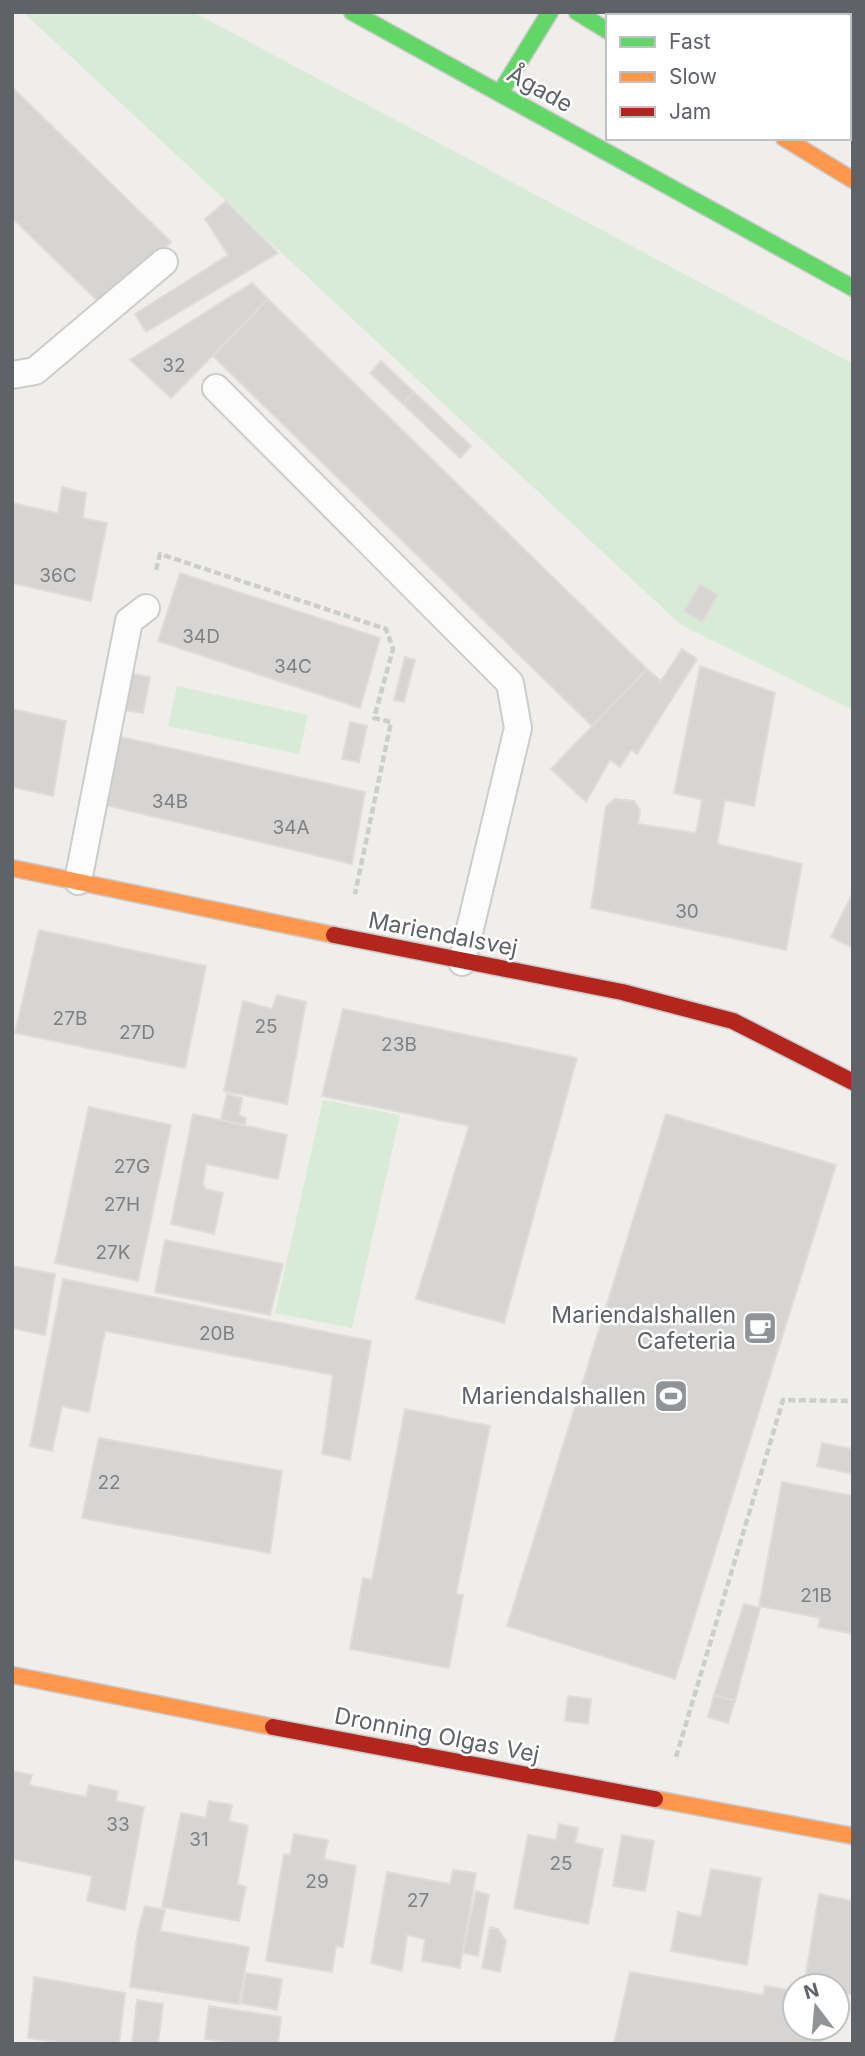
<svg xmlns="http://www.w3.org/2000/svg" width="865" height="2056" font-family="Inter,sans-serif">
  <rect width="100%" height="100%" fill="#efeeea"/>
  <g fill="#d8ebd6">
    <path d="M23,12H193L853,364V710L681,625Z"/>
    <path d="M177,686L308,715L299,754L168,726Z"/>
    <path d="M323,1100L400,1115L352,1328L275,1313Z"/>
  </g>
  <g fill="#d6d5d3" stroke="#deddd9" stroke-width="2">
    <path d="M12,87L171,242L106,309L12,218Z"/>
    <path d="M226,201L278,253L146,332L135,314L228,255L205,219Z"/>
    <path d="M252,283L268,299L171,398L130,360Z"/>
    <path d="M268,299L647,669L592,726L213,356Z"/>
    <path d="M381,361L414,392L403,404L370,373Z"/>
    <path d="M414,392L471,446L460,458L403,404Z"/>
    <path d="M62,487L86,493L83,518L107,523L91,601L12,583V503L58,513Z"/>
    <path d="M180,573L380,638L360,708L158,641Z"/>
    <path d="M700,584L718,595L702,622L684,611Z"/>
    <path d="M682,649L697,659L637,754L631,750L620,767L610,760L586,802L551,769L647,669L661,681Z"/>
    <path d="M405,657L415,660L404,702L394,700Z"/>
    <path d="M700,666L775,693L754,806L725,800L717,844L802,864L786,950L591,908L606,806L615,799L634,801L640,810L638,824L696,833L702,800L674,793Z"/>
    <path d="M129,673L150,677L143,713L122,710Z"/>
    <path d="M12,709L66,721L53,796L12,787Z"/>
    <path d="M350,722L367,726L359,762L342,759Z"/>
    <path d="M112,735L365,792L352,864L97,803Z"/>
    <path d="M853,892V948L831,937Z"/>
    <path d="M39,930L206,966L185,1068L15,1033Z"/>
    <path d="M277,995L306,1002L287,1104L224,1091L243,1001L272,1009Z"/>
    <path d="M343,1009L577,1058L504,1323L416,1299L469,1126L322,1096Z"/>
    <path d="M227,1094L242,1098L239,1115L246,1118L245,1125L221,1120Z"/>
    <path d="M89,1107L171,1125L138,1281L55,1263Z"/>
    <path d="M193,1114L287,1135L278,1179L206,1164L203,1184L206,1189L223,1193L214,1234L171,1224Z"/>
    <path d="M666,1114L836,1165L675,1679L507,1626Z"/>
    <path d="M165,1240L283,1264L270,1315L155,1292Z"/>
    <path d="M12,1266L55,1274L45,1335L12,1328Z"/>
    <path d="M63,1279L371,1341L350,1460L322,1454L333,1375L105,1331L89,1412L62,1406L52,1451L30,1446Z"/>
    <path d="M405,1409L490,1426L456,1594L463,1595L449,1668L350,1649L363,1578L372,1580Z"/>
    <path d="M99,1438L282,1471L270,1553L82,1518Z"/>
    <path d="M822,1443L853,1449V1474L817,1466Z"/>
    <path d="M782,1482L853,1496V1634L818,1627L820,1618L759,1606Z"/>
    <path d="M744,1604L760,1608L735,1701L714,1695Z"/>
    <path d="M714,1695L735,1701L728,1723L708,1717Z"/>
    <path d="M568,1696L591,1699L588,1724L565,1721Z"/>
    <path d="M12,1771L32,1775L29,1785L86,1797L89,1785L118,1791L116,1801L144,1807L125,1910L87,1901L92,1876L12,1859Z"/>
    <path d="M209,1801L232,1805L229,1821L248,1826L237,1884L246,1887L239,1921L162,1907L181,1813L206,1818Z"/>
    <path d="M559,1824L578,1828L575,1843L603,1849L588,1924L514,1908L528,1835L556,1840Z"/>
    <path d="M294,1834L328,1840L324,1859L356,1866L343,1947L336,1946L332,1972L266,1961L284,1854L290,1855Z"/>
    <path d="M622,1835L654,1841L645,1891L613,1886Z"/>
    <path d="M711,1869L761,1878L747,1965L671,1951L678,1912L701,1917Z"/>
    <path d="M453,1870L476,1873L460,1968L422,1961L425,1939L407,1935L402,1971L371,1963L387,1872L450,1884Z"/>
    <path d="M476,1891L489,1895L478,1956L463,1953Z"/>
    <path d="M819,1894L853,1901V1995L837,1992V1986H804Z"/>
    <path d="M145,1906L165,1910L160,1931L249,1947L239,2004L130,1987L138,1931Z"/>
    <path d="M490,1927L498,1929L506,1941L500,1972L482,1968Z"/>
    <path d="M630,1972L763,1995L765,1986L795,1991V2028H824L822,2044H614Z"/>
    <path d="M246,1973L282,1979L277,2010L241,2003Z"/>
    <path d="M34,1977L125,1993L119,2044H69L28,2038Z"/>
    <path d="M137,2000L163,2004L158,2044H132Z"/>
    <path d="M209,2006L281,2017L278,2044H240L205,2039Z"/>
  </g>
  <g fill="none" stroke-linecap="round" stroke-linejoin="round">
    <g stroke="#cbcccc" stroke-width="30">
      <g id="lane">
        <path d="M12,375L35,371L164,262"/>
        <path d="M216,388L510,683L518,728L462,962"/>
        <path d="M78,881L129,621L146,608"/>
      </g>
    </g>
    <g stroke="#cacacb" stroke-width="19">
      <g id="fast">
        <path d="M352,12L853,288"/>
        <path d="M577,12L608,31"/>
        <path d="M500,93L550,12"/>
      </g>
    </g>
    <g stroke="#cacacb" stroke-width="19">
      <g id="slow">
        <path d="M784,138L853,180"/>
        <path d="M12,868L334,935"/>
        <path d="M12,1675L273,1727"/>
        <path d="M655,1799L853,1836"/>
      </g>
    </g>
    <g stroke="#cacacb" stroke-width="19">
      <g id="jam">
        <path d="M334,935L622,992L733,1021L853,1082"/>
        <path d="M273,1727L655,1799"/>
      </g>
    </g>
    <g stroke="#cacfcc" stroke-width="4.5" stroke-dasharray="7 3.5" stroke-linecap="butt">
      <path d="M156,570L160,554L386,629L393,649L374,718L391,722L355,894"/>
      <path d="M676,1757L783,1400L853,1401"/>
    </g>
    <use href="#lane" stroke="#fdfcfc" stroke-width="26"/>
    <use href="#fast" stroke="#63d668" stroke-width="16"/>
    <use href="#slow" stroke="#ff974d" stroke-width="16"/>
    <use href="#jam" stroke="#b3261e" stroke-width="16"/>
  </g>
  <defs>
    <g id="cafe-square" transform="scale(1.75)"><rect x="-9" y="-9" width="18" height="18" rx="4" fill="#919496" stroke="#fff"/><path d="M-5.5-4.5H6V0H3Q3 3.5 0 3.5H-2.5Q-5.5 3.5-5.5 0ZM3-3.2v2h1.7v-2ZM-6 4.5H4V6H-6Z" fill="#fff"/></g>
    <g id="stadium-square" transform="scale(1.75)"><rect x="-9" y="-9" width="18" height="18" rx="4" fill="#919496" stroke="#fff"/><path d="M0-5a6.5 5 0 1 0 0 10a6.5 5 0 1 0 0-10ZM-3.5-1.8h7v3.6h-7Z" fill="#fff"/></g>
  </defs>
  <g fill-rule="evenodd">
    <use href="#cafe-square" x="760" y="1328"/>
    <use href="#stadium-square" x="671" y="1396"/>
  </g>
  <g text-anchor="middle" stroke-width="5" stroke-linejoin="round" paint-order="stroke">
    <g font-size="19" fill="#7e8184">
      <text x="174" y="372">32</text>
      <text x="58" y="582">36C</text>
      <text x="201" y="643">34D</text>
      <text x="293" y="673">34C</text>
      <text x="170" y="808">34B</text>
      <text x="291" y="834">34A</text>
      <text x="687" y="918">30</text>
      <text x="70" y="1025">27B</text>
      <text x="266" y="1033">25</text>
      <text x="137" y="1039">27D</text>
      <text x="399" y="1051">23B</text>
      <text x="132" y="1173">27G</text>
      <text x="122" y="1211">27H</text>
      <text x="113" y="1259">27K</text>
      <text x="217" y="1340">20B</text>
      <text x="109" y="1489">22</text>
      <text x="816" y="1602">21B</text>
      <text x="118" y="1831">33</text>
      <text x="199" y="1846">31</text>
      <text x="561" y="1870">25</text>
      <text x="317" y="1888">29</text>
      <text x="418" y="1907">27</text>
    </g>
    <g font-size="23" fill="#5f6368" stroke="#fff">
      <text transform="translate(540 89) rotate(29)" y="8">Ågade</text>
      <text transform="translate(443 934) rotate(11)" y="8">Mariendalsvej</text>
      <text transform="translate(437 1735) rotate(11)" y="8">Dronning Olgas Vej</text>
    </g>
    <g font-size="23" fill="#5f6368" stroke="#fff" text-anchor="end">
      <text x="736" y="1323">Mariendalshallen<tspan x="736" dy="26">Cafeteria</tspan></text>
      <text x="646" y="1404">Mariendalshallen</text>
    </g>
  </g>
  <rect width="865" height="2056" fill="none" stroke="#5f6368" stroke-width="28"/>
  <rect x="606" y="14" width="245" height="126" fill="#ffffff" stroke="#bfc1c3" stroke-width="2"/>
  <rect x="620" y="37" width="35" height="10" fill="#63d668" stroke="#bfc1c3" stroke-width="2"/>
  <text x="669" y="49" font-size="21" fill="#5f6368">Fast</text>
  <rect x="620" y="72" width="35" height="10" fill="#ff974d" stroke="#bfc1c3" stroke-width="2"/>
  <text x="669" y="84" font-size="21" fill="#5f6368">Slow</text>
  <rect x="620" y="107" width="35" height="10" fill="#b3261e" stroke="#bfc1c3" stroke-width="2"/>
  <text x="669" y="119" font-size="21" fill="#5f6368">Jam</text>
  <g transform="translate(816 2007) rotate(344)"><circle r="33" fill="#ffffff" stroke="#bfc1c3" stroke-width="2"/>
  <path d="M0-5L12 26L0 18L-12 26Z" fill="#919496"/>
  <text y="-10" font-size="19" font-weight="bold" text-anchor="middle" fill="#5f6368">N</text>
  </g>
</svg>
